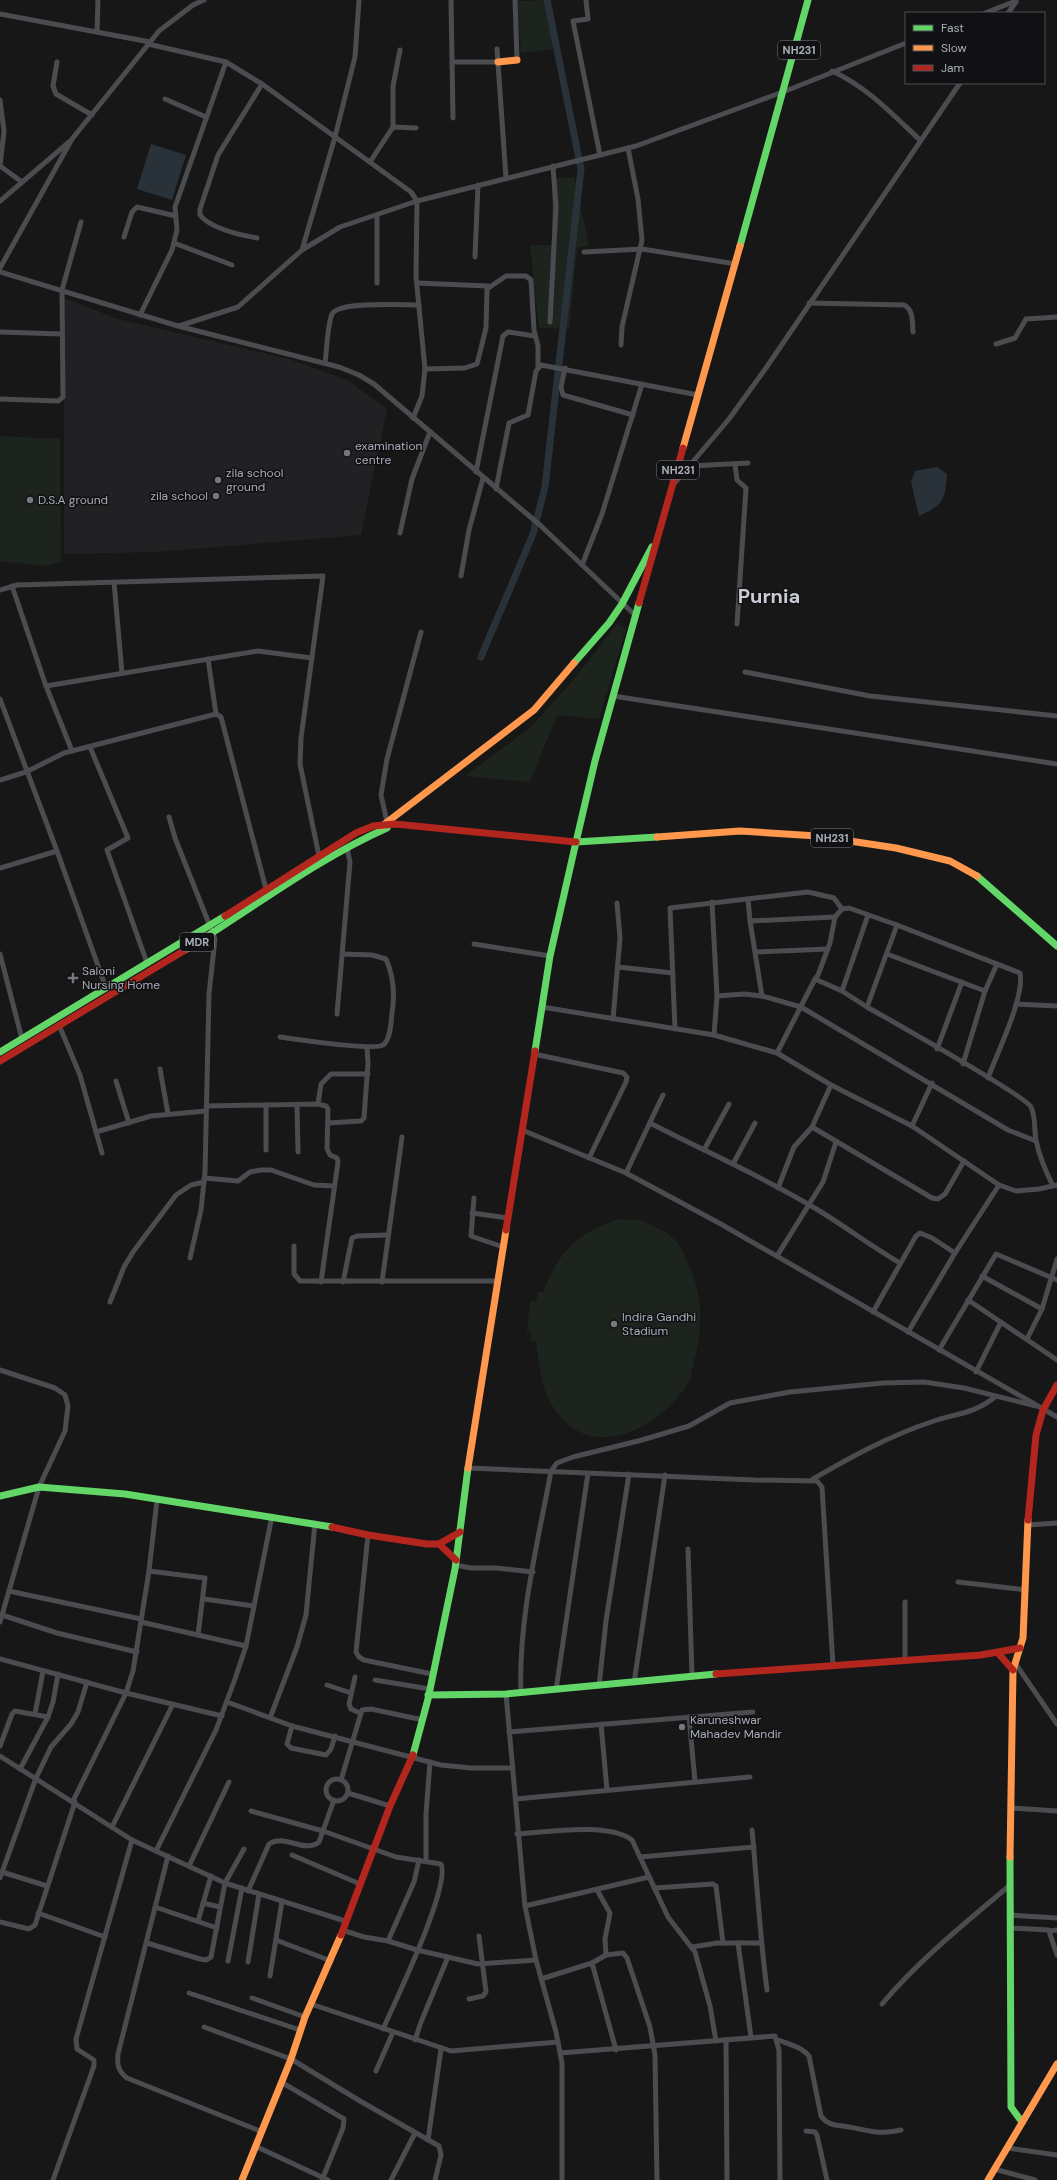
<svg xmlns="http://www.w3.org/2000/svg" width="1057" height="2180" font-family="'DM Sans',sans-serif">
  <rect width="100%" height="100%" fill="#171717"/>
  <path fill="#212123" d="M64,298L118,319L289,359L347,380L387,409L361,535L155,552L64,554Z"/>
  <g fill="#1d241e">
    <path d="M551,0L560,48L521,53L517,1Z"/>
    <path d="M574,177L589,245L577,248L569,329L539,328L530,245H552V178Z"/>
    <path d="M0,436L60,439L61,562L45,566L0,561Z"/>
    <path d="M617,623L626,629L599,719L557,715L530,782L465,776L531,727L576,677Z"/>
    <path d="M619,1219C626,1220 636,1219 643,1221C655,1226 669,1233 678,1243C681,1247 683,1252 685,1257C701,1287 704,1320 696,1353C693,1363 692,1377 687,1385C657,1431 587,1465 552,1405C540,1386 539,1362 536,1341H531V1332H527L530,1301L536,1302L538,1292H543C560,1251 575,1234 619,1219Z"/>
  </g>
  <g fill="#2a3239">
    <path d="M151,144L186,155L172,200L137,189Z"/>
    <path d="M937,467L947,474C945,501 943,505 919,516L911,482L915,471Z"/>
  </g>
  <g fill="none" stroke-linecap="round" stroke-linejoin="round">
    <path stroke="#2a3239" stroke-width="7" d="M481,657L533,534L545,487L581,169L547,0"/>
    <g stroke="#4b4c50" stroke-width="5">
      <path d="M451,0L453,118"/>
      <path d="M515,0L517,60"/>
      <path d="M586,0L588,19L573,21L600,155"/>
      <path d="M985,13L1016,1"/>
      <path d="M1008,13L1016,2"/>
      <path d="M0,14L150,42"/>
      <path d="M97,32L98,0"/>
      <path d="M148,44L226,62L262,84L411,192L417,201L416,276L425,369L422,396L413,418"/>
      <path d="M497,49L506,178"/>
      <path d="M57,62L53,86L56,94L92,115"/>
      <path d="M452,62H498"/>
      <path d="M832,71C867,87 892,114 920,140"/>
      <path d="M165,99L206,117"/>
      <path d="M0,100L4,131L0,166L22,182"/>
      <path d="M393,127V86L400,50"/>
      <path d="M370,162L393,127L416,128"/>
      <path d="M0,201L69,142"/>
      <path d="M377,215V283"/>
      <path d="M124,237L132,212L137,207L176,216"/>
      <path d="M257,238C240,235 211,229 200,215V209L218,155L262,84"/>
      <path d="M174,243L232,265"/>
      <path d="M302,250L340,227L417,201L636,146L788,90L906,43"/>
      <path d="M584,252L642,249L736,264"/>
      <path d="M475,257L478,185"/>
      <path d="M0,268L72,139L159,31L193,5L204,0"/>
      <path d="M0,272L178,326L339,367L359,375L374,384L541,526L636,616"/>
      <path d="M417,283L488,286"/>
      <path d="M809,303L904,305C914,310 912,323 913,332"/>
      <path d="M140,315L172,250L177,230L175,207L226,62"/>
      <path d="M550,322L556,207L553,166"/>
      <path d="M179,326L238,307L302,250L335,137L355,57L359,0"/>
      <path d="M0,332L62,334"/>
      <path d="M996,344L1015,338L1026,319L1057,317"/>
      <path d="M621,345L622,327L642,240L638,199L628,148"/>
      <path d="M325,363C327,349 327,327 332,314C338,301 404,305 419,305"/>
      <path d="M565,368L561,387L563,395L633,415"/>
      <path d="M425,369L465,368L477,364L486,328L487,289L506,276H526L531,280L534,330L538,346V367"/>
      <path d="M0,399L58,401L63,397L62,290L81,222"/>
      <path d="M735,464L737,480L746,488L737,624"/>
      <path d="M690,466L748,463"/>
      <path d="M476,472L503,336L508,332L535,336"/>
      <path d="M674,484L729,419L766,368L960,83"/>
      <path d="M496,489L509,423L528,415L536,371L541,365L698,395"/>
      <path d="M400,533L412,479L430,432"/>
      <path d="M582,565L602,514L642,384"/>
      <path d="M461,576L469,530L483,478"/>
      <path d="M114,582L122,673"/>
      <path d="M12,586L46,686L258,651L312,658"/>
      <path d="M0,590L17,585L323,576L301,738L300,764L319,856"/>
      <path d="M208,659L216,714"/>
      <path d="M745,672L870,696L1057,716"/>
      <path d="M46,686L72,751"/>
      <path d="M613,696L1057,764"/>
      <path d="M0,699L57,851L106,988"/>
      <path d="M90,747L128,838L107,850L147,963"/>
      <path d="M0,780L26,772L64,753L216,714L221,717L266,889"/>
      <path d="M169,817L175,838L215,939L209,994L205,1172L201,1210L190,1258"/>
      <path d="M387,822L381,795L387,759L421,632"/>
      <path d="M0,868L57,851"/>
      <path d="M748,899L750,921"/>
      <path d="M712,902L717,996L744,994L762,996"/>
      <path d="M835,917L842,909L849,908L897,925"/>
      <path d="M474,944L550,956"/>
      <path d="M756,952L828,949"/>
      <path d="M0,954L22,1039"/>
      <path d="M887,954L985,991L997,964"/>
      <path d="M618,967L673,973"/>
      <path d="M815,979L842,991L867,1007"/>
      <path d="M842,991L868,915"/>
      <path d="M1016,1004L1057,1006"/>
      <path d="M542,1007L714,1035L777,1053L831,1085L912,1126L999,1185L1016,1191L1039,1189L1057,1185"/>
      <path d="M337,1014L350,862L347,848"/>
      <path d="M613,1019L620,938L617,903"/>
      <path d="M59,1025L80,1075L102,1153"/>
      <path d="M675,1029L670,908L808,892L834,898L842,909"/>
      <path d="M714,1035L717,996"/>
      <path d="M280,1037C295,1039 375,1051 383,1045C391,1039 391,1021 392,1013C395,995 393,975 386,959L372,955L343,954"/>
      <path d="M937,1049L962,982"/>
      <path d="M777,1053L815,979L818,975L830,943L835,917L750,921L762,996L801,1007L1008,1130L1036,1141"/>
      <path d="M534,1054L623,1073L627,1077L626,1082L589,1158"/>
      <path d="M963,1064L985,991"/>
      <path d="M160,1069L168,1114"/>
      <path d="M988,1078C997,1053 1025,997 1020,973L897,925L867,1007C888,1019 1026,1096 1031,1107C1036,1117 1034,1130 1036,1140C1039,1156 1046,1172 1053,1186"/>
      <path d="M116,1081L129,1123"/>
      <path d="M318,1104L321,1084L331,1074H368"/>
      <path d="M297,1105L298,1152"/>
      <path d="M206,1106L318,1104L326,1106L328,1109L327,1149L330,1155L337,1158L338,1162L321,1282"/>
      <path d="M328,1123L361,1121L364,1118L368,1063L367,1047"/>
      <path d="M650,1123C706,1152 764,1177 818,1210C846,1227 872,1247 900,1263"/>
      <path d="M912,1126L932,1083"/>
      <path d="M812,1127L932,1198L938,1199L945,1194L964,1161"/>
      <path d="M522,1130L626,1173L719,1223L1057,1417"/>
      <path d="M96,1132L151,1116L206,1111"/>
      <path d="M266,1150V1105"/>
      <path d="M704,1150L729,1104"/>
      <path d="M733,1164L755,1123"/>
      <path d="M626,1173L663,1095"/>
      <path d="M204,1178L238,1181L250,1172L261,1170H271L314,1185L334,1186"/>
      <path d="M778,1188L794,1147L812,1127L831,1085"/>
      <path d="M474,1198L471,1236L503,1247"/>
      <path d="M472,1213L508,1218"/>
      <path d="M294,1246V1274L300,1281H498"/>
      <path d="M777,1256L823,1182L836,1142"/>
      <path d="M982,1276L1042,1309"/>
      <path d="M343,1282L352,1238L357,1236L387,1235"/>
      <path d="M382,1282L402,1137"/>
      <path d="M968,1300L1057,1360"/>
      <path d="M110,1302L124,1267L133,1252L176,1195L191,1185L204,1182"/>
      <path d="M873,1312L916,1236L920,1233L932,1238L955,1253"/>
      <path d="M908,1332L955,1253L999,1185"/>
      <path d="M1027,1339L1042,1309L1057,1259"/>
      <path d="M939,1350L996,1254L1057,1280"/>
      <path d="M0,1370L55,1388L65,1395L68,1406L65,1431L39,1487L0,1622"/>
      <path d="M976,1372L1001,1322"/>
      <path d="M468,1468L755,1480L817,1481L822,1487L833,1665"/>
      <path d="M813,1479C851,1457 889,1436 931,1422C956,1413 972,1415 995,1397"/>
      <path d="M1028,1525L1057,1523"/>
      <path d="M368,1535L356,1652L359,1657L364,1660L432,1674"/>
      <path d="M688,1549L692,1676"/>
      <path d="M455,1565L471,1568H496L533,1572"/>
      <path d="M149,1571L205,1578L198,1635"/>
      <path d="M958,1582L1026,1590"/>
      <path d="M9,1591L141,1619"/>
      <path d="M204,1599L254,1606"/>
      <path d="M2,1615L57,1633L137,1652"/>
      <path d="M141,1622L246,1646"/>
      <path d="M0,1659L126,1693L222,1716"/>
      <path d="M905,1660V1602"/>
      <path d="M1015,1663L1057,1724"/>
      <path d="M355,1677L349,1704L351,1709L360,1713"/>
      <path d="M375,1680L430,1689"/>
      <path d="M634,1683L665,1475"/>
      <path d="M327,1685L351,1693"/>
      <path d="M599,1686L606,1621L629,1474"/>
      <path d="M556,1690L588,1473"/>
      <path d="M521,1693C518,1620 538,1542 551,1471L557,1463L573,1457L642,1440L689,1426L730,1403L790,1392L883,1383L924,1382L964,1388L1036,1406"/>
      <path d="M506,1694L525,1906L536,1960L556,2032L562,2063V2180"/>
      <path d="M227,1702L292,1726L441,1765L471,1768H513"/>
      <path d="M35,1714L43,1671"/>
      <path d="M689,1717L695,1781"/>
      <path d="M270,1718L297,1647L306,1615L315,1523"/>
      <path d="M601,1724L607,1790"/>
      <path d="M292,1726L287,1744L291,1748L326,1755L331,1749L335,1736"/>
      <path d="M509,1732L753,1712"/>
      <path d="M0,1746L12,1714L15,1711L48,1717"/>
      <path d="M0,1756L132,1840L225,1883L345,1921"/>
      <path d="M20,1769L48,1717L53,1702L58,1674"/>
      <circle cx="337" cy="1790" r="11"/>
      <path d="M341,1780L362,1710L371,1709L423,1720"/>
      <path d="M348,1793L390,1806"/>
      <path d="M516,1799L750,1777"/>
      <path d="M73,1801L126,1693L133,1671L149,1571L157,1500"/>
      <path d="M1012,1808L1057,1811"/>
      <path d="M251,1811L323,1831L396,1857L441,1864C451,1886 395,2002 383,2029"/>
      <path d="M112,1827L173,1704"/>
      <path d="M752,1830C757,1883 760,1937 767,1990"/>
      <path d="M517,1834C547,1832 609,1822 632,1840L668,1917L695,1952L710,2006L716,2041"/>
      <path d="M156,1851L216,1730L235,1679L246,1646L272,1516"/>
      <path d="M292,1855L360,1884"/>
      <path d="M168,1856L118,2054C117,2065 118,2071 127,2078L260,2131"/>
      <path d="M640,1857L754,1847"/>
      <path d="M426,1861V1814L430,1762"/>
      <path d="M189,1866L229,1782"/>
      <path d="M2,1872L47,1886"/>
      <path d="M0,1878L36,1778L51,1747L71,1724L78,1712L87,1682"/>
      <path d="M654,1888L713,1884L716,1886L723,1943"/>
      <path d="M597,1890L610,1913L605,1939L606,1955"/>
      <path d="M248,1891L269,1844C284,1833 304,1854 319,1842L334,1800"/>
      <path d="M203,1903L220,1907"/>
      <path d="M525,1906L649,1877"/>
      <path d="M155,1907L217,1928"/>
      <path d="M38,1913L105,1937"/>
      <path d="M1009,1915L1057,1918"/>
      <path d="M198,1921L211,1876"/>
      <path d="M0,1922L29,1929L35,1925L75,1802"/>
      <path d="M1009,1928L1049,1930"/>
      <path d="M342,1930L364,1937L388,1941L417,1950L478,1964L536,1960"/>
      <path d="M1057,1930L1049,1931L1057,1955"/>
      <path d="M276,1940L331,1961"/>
      <path d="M388,1941L414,1882L419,1860"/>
      <path d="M147,1943L200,1959L206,1960L211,1957L225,1883L244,1849"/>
      <path d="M738,1943L751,2037"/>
      <path d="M692,1947L717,1943H761"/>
      <path d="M228,1961L242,1888"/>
      <path d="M248,1962L259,1894"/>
      <path d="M592,1963L616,2050"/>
      <path d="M270,1976L282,1901"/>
      <path d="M541,1979L592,1963L606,1955L623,1953L627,1958L650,2027L655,2055L657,2180"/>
      <path d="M189,1993L300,2030"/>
      <path d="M252,1998L305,2017"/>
      <path d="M469,1999L483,1996L486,1992L479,1936"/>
      <path d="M311,2004L451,2051L558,2042"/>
      <path d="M882,2004C919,1960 965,1923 1009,1886"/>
      <path d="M204,2027L291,2059L360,2101L439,2146L441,2155L435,2180"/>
      <path d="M415,2040L421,2022L448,1957"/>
      <path d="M726,2040L727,2180"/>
      <path d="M778,2040C789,2044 802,2047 809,2056L821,2116C828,2126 837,2125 849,2127C872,2131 876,2135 901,2130"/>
      <path d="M560,2053L775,2036L779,2050L780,2180"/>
      <path d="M376,2071L393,2032"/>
      <path d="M281,2082L344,2119L343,2128L322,2180"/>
      <path d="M806,2131L815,2132L817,2135L827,2180"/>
      <path d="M428,2140L441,2049"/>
      <path d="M255,2146L328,2180"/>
      <path d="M1007,2148L1057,2155"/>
      <path d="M994,2169L1035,2180"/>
      <path d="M53,2180L94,2066V2060L77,2049L76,2039L132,1840"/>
      <path d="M391,2180L415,2133"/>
    </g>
    <g stroke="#63d668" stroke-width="7">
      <path d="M740,246L808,0"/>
      <path d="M639,603L595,761L576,842L657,837"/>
      <path d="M574,663L609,623L622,604L652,547"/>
      <path d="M977,876L1057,946"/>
      <path d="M185,950C252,909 315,860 387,828"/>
      <path d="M535,1051L550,956L576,842"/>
      <path d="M0,1052L225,916"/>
      <path d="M0,1496L39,1487L125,1494L332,1527"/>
      <path d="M428,1695L506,1694L716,1674"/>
      <path d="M413,1755L428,1699L455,1569L468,1468"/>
      <path d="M1010,1857L1011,2107L1022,2122"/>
    </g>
    <g stroke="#ff974d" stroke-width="7">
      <path d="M498,62L517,60"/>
      <path d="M683,448L740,246"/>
      <path d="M382,826L534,710L574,663"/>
      <path d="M657,837L740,831L817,836L896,848L950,861L977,876"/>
      <path d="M468,1468L506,1230"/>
      <path d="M1010,1857L1013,1670L1023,1638L1028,1520"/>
      <path d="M242,2180L291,2059L305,2017L341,1935"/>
      <path d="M988,2180L1057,2064"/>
    </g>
    <g stroke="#b3261e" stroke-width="7">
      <path d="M639,603L683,448"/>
      <path d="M225,916L356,833L373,826L395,824L576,842"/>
      <path d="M0,1061L185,950"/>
      <path d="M506,1230L535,1051"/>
      <path d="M1028,1520L1036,1435L1043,1410L1057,1385"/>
      <path d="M332,1527L368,1535L427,1544H439L460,1532"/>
      <path d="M439,1544L456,1560"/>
      <path d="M998,1653L1013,1670"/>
      <path d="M716,1674L981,1655L1020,1648"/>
      <path d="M341,1935L390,1806L413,1755"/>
    </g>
  </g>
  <g fill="#757880" stroke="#111113" stroke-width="1.5">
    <circle cx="347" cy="453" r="4"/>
    <circle cx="218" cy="480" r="4"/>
    <circle cx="216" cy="496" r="4"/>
    <circle cx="30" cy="500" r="4"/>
    <path d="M71 972h4v4h4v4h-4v4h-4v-4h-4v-4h4z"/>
    <circle cx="614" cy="1324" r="4"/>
    <circle cx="682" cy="1727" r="4"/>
  </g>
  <g text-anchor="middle" stroke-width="3" stroke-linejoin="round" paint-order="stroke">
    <g fill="#111113" stroke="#7b7e86" stroke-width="1">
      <rect x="778" y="41" width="42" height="18" rx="3"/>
      <rect x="657" y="461" width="42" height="18" rx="3"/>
      <rect x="811" y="829" width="42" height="18" rx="3"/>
      <rect x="180" y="933" width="34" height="18" rx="3"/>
    </g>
    <g font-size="11" font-weight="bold" fill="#a8adb8">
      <text x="799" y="54">NH231</text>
      <text x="678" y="474">NH231</text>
      <text x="832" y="842">NH231</text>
      <text x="197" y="946">MDR</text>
    </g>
    <g font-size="12" fill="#a8adb8" stroke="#111113" text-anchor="start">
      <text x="355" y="450">examination<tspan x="355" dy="14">centre</tspan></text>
      <text x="226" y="477">zila school<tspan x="226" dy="14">ground</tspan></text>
      <text x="208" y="500" text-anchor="end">zila school</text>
      <text x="38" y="504">D.S.A ground</text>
      <text x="82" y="975">Saloni<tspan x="82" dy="14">Nursing Home</tspan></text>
      <text x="622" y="1321">Indira Gandhi<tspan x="622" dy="14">Stadium</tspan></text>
      <text x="690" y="1724">Karuneshwar<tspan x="690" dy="14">Mahadev Mandir</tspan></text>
    </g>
    <g font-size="20" font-weight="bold" fill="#c9ccd4" stroke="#111113">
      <text x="769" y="603">Purnia</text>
    </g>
  </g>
  <rect x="905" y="12" width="140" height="72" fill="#111113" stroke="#4d4f55"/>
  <rect x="913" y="25" width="20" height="6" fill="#63d668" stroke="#4d4f55"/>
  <text x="941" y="32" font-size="12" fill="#a8adb8">Fast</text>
  <rect x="913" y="45" width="20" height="6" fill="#ff974d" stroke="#4d4f55"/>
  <text x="941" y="52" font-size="12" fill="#a8adb8">Slow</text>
  <rect x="913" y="65" width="20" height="6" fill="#b3261e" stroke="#4d4f55"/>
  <text x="941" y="72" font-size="12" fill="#a8adb8">Jam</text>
</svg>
